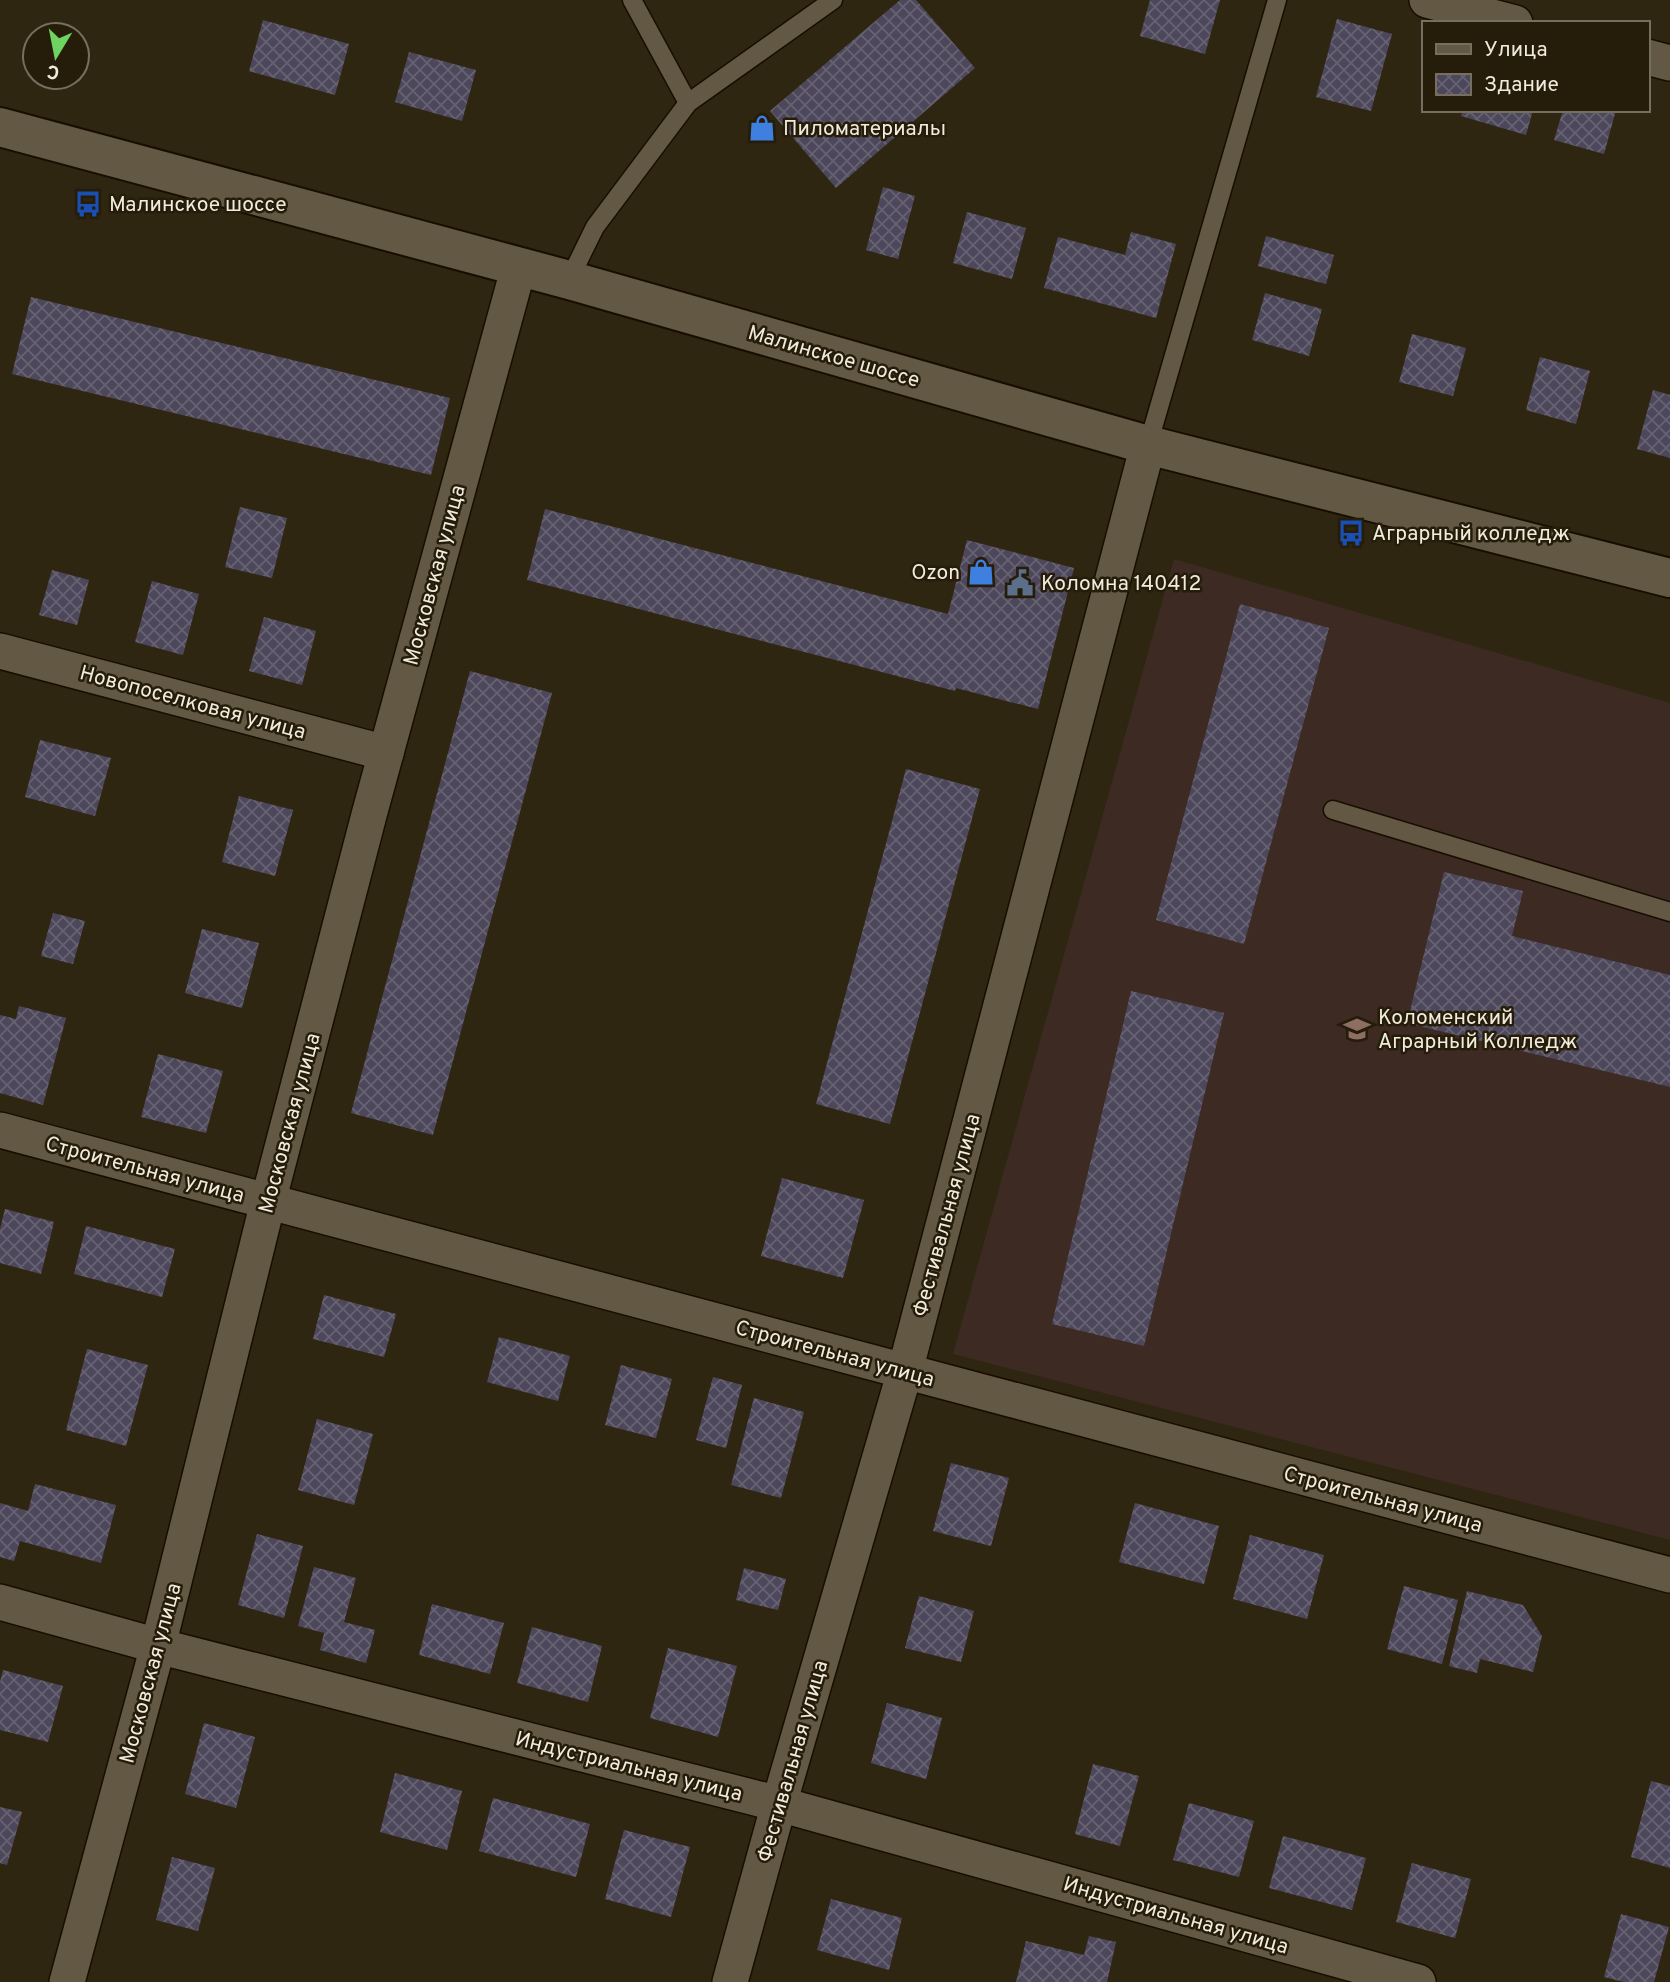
<svg xmlns="http://www.w3.org/2000/svg" width="1670" height="1982" font-family="Overpass,sans-serif">
  <defs>
    <pattern id="building-cross-hatch" width="8" height="8" patternUnits="userSpaceOnUse" patternTransform="scale(1.75)"><rect width="8" height="8" fill="#4d475b"/><path d="M0 0l8 8M0 8l8-8" fill="none" stroke="#676272"/></pattern>
  </defs>
  <rect width="100%" height="100%" fill="#2f2612"/>
  <path fill="#3c2a23" d="M1174,559L1670,703V1540L953,1354Z"/>
  <g fill="url(#building-cross-hatch)">
    <path d="M900,0H916L975,68L836,188L770,111Z"/>
    <path d="M1150,0H1220L1205,54L1140,36Z"/>
    <path d="M1337,19L1392,34L1371,111L1316,97Z"/>
    <path d="M263,20L349,44L335,95L249,71Z"/>
    <path d="M409,52L476,70L462,121L395,102Z"/>
    <path d="M1463,110H1533L1526,135L1461,116Z"/>
    <path d="M1563,110H1616L1604,154L1554,140Z"/>
    <path d="M883,187L915,196L898,259L866,250Z"/>
    <path d="M967,212L1026,228L1012,279L953,263Z"/>
    <path d="M1131,232L1176,244L1156,318L1044,288L1058,237L1125,255Z"/>
    <path d="M1266,236L1334,255L1326,284L1258,266Z"/>
    <path d="M1265,293L1322,309L1309,356L1252,340Z"/>
    <path d="M31,297L450,398L431,475L12,374Z"/>
    <path d="M1412,334L1466,348L1453,396L1399,382Z"/>
    <path d="M1540,357L1590,371L1576,424L1526,410Z"/>
    <path d="M1653,390L1670,395V458L1637,449Z"/>
    <path d="M240,507L287,518L272,578L225,567Z"/>
    <path d="M545,509L948,614L967,540L1074,568L1038,709L956,688L955,691L527,580Z"/>
    <path d="M52,570L89,580L77,625L39,615Z"/>
    <path d="M152,581L199,594L183,655L135,642Z"/>
    <path d="M1240,604L1329,628L1244,944L1156,920Z"/>
    <path d="M264,617L316,631L302,685L249,671Z"/>
    <path d="M470,671L552,693L433,1135L351,1113Z"/>
    <path d="M40,740L111,758L95,816L25,797Z"/>
    <path d="M906,769L980,789L890,1124L816,1104Z"/>
    <path d="M239,796L293,810L275,876L222,862Z"/>
    <path d="M1444,872L1523,891L1512,936L1670,975V1087L1407,1023Z"/>
    <path d="M53,913L85,921L73,964L41,956Z"/>
    <path d="M202,929L259,943L242,1008L185,993Z"/>
    <path d="M1131,991L1224,1013L1144,1346L1052,1324Z"/>
    <path d="M19,1006L66,1018L43,1105L0,1093V1015L16,1019Z"/>
    <path d="M158,1054L223,1071L206,1133L141,1117Z"/>
    <path d="M782,1178L864,1200L843,1278L761,1256Z"/>
    <path d="M5,1209L54,1222L41,1274L0,1263V1229Z"/>
    <path d="M86,1226L175,1249L162,1297L74,1274Z"/>
    <path d="M324,1295L396,1314L384,1357L313,1339Z"/>
    <path d="M499,1337L570,1356L558,1401L487,1382Z"/>
    <path d="M87,1349L148,1365L126,1446L66,1430Z"/>
    <path d="M621,1365L672,1379L656,1438L605,1425Z"/>
    <path d="M713,1377L742,1385L726,1448L696,1440Z"/>
    <path d="M754,1398L804,1412L781,1498L731,1485Z"/>
    <path d="M317,1419L373,1434L354,1505L298,1490Z"/>
    <path d="M951,1463L1009,1478L991,1546L933,1531Z"/>
    <path d="M35,1484L116,1505L101,1563L20,1541L14,1561L0,1557V1503L28,1511Z"/>
    <path d="M1135,1503L1219,1526L1204,1584L1119,1562Z"/>
    <path d="M257,1534L303,1546L284,1618L238,1605Z"/>
    <path d="M1250,1535L1324,1555L1307,1619L1233,1599Z"/>
    <path d="M314,1567L356,1578L344,1622L375,1630L366,1663L320,1650L324,1633L298,1626Z"/>
    <path d="M744,1568L786,1579L778,1610L736,1600Z"/>
    <path d="M1404,1586L1458,1600L1442,1664L1387,1649Z"/>
    <path d="M1467,1591L1523,1605L1542,1636L1533,1672L1480,1659L1477,1673L1449,1666Z"/>
    <path d="M919,1596L974,1611L961,1662L905,1648Z"/>
    <path d="M432,1604L504,1623L490,1674L419,1655Z"/>
    <path d="M532,1627L602,1646L588,1702L517,1683Z"/>
    <path d="M668,1648L737,1666L718,1737L650,1718Z"/>
    <path d="M3,1670L63,1686L48,1742L0,1730V1682Z"/>
    <path d="M887,1703L942,1718L926,1779L871,1763Z"/>
    <path d="M204,1723L255,1737L236,1808L185,1794Z"/>
    <path d="M1093,1764L1139,1776L1120,1846L1075,1834Z"/>
    <path d="M395,1773L462,1791L447,1850L380,1832Z"/>
    <path d="M1651,1781L1670,1786V1868L1631,1857Z"/>
    <path d="M493,1798L590,1824L576,1877L479,1851Z"/>
    <path d="M1189,1803L1254,1821L1239,1877L1173,1860Z"/>
    <path d="M0,1807L22,1812L7,1865L0,1863Z"/>
    <path d="M624,1830L690,1847L671,1917L605,1899Z"/>
    <path d="M1283,1836L1366,1858L1352,1910L1269,1888Z"/>
    <path d="M172,1857L215,1868L198,1931L156,1920Z"/>
    <path d="M1412,1863L1471,1879L1455,1938L1396,1922Z"/>
    <path d="M831,1899L902,1918L889,1970L817,1950Z"/>
    <path d="M1621,1914L1669,1927L1654,1982H1624L1604,1977Z"/>
    <path d="M1089,1936L1116,1942L1107,1982H1016L1026,1941L1084,1955Z"/>
  </g>
  <g fill="none" stroke-linecap="round" stroke-linejoin="round">
    <g stroke="#170e00" stroke-width="21">
      <g id="service">
        <path d="M632,0L688,103"/>
        <path d="M569,280L595,227L688,103L833,0"/>
        <path d="M1148,445L1277,0"/>
        <path d="M1333,810L1670,912"/>
      </g>
    </g>
    <g stroke="#170e00" stroke-width="38">
      <g id="minor">
        <path d="M1427,0L1515,23"/>
        <path d="M1647,57L1670,63"/>
        <path d="M0,651L386,753"/>
        <path d="M0,1130L1670,1575"/>
        <path d="M0,1602L158,1646L779,1804L1418,1982"/>
        <path d="M67,1982L158,1646L268,1202L369,815L519,266"/>
        <path d="M730,1982L779,1804L905,1371L1148,445"/>
      </g>
    </g>
    <g stroke="#170e00" stroke-width="42">
      <path id="secondary" d="M0,127L569,280L1148,445L1670,578"/>
    </g>
    <use href="#service" stroke="#625843" stroke-width="18"/>
    <use href="#minor" stroke="#625843" stroke-width="35"/>
    <use href="#secondary" stroke="#625843" stroke-width="38"/>
  </g>
  <defs>
    <g id="shop-bare" transform="scale(2.1)"><path d="M-5-2.5h2.3a2.7 3.5 0 0 1 5.4 0H5L5.5 6h-11ZM-1.5-2.5h3a1.5 2.3 0 0 0-3 0Z" fill="#3f7fe0" stroke="#251c09" stroke-width="2.5" paint-order="stroke"/></g>
    <g id="bus-bare" transform="scale(2.1)"><path d="M-5-6H5V4H4V6H2V4H-2V6H-4V4H-5ZM-3.5-4V0h7V-4ZM-3.5 1.2v1.5H-2V1.2ZM2 1.2v1.5H3.5V1.2Z" fill="#1a4fb4" stroke="#251c09" stroke-width="2.5" paint-order="stroke"/></g>
    <g id="civic-bare" transform="scale(2.1)"><path d="M-.6-6.5H3V-4.5H.6V-3L4-1V1h2V6H-6V1h2V-1L-.6-3ZM-1.2 2.5V6h2.4V2.5Z" fill="#5c6f8a" stroke="#251c09" stroke-width="2.5" paint-order="stroke"/></g>
    <g id="university-bare" transform="scale(2.1)"><path d="M0-5L7-2L0 1L-7-2ZM-4 1L0 2.5L4 1V4Q0 6-4 4Z" fill="#8d6e63" stroke="#251c09" stroke-width="2.5" paint-order="stroke"/></g>
  </defs>
  <g fill-rule="evenodd">
    <use href="#shop-bare" x="762" y="128"/>
    <use href="#bus-bare" x="88" y="204"/>
    <use href="#bus-bare" x="1351" y="533"/>
    <use href="#shop-bare" x="981" y="572"/>
    <use href="#civic-bare" x="1020" y="583"/>
    <use href="#university-bare" x="1357" y="1029"/>
  </g>
  <g text-anchor="middle" stroke-width="5" stroke-linejoin="round" paint-order="stroke">
    <g font-size="21" fill="#f1ebde" stroke="#251c09" text-anchor="start">
      <text x="783" y="135">Пиломатериалы</text>
      <text x="109" y="211">Малинское шоссе</text>
      <text x="1372" y="540">Аграрный колледж</text>
      <text x="960" y="579" text-anchor="end">Ozon</text>
      <text x="1041" y="590">Коломна 140412</text>
      <text x="1378" y="1024">Коломенский<tspan x="1378" dy="24">Аграрный Колледж</tspan></text>
    </g>
    <g font-size="21" fill="#f1ebde" stroke="#251c09">
      <text transform="translate(834 356) rotate(16)" y="7">Малинское шоссе</text>
      <text transform="translate(434 575) rotate(-75)" y="7">Московская улица</text>
      <text transform="translate(193 702) rotate(15)" y="7">Новопоселковая улица</text>
      <text transform="translate(289 1123) rotate(-75)" y="7">Московская улица</text>
      <text transform="translate(145 1169) rotate(15)" y="7">Строительная улица</text>
      <text transform="translate(946 1215) rotate(-75)" y="7">Фестивальная улица</text>
      <text transform="translate(835 1353) rotate(15)" y="7">Строительная улица</text>
      <text transform="translate(1383 1499) rotate(15)" y="7">Строительная улица</text>
      <text transform="translate(150 1673) rotate(-75)" y="7">Московская улица</text>
      <text transform="translate(792 1761) rotate(-74)" y="7">Фестивальная улица</text>
      <text transform="translate(629 1766) rotate(14)" y="7">Индустриальная улица</text>
      <text transform="translate(1176 1915) rotate(16)" y="7">Индустриальная улица</text>
    </g>
  </g>
  <rect x="1422" y="21" width="228" height="91" fill="#251c09" stroke="#776f5e" stroke-width="2"/>
  <rect x="1436" y="44" width="35" height="10" fill="#625843" stroke="#776f5e" stroke-width="2"/>
  <text x="1484" y="56" font-size="21" fill="#f1ebde">Улица</text>
  <rect x="1436" y="74" width="35" height="21" fill="url(#building-cross-hatch)" stroke="#776f5e" stroke-width="2"/>
  <text x="1484" y="91" font-size="21" fill="#f1ebde">Здание</text>
  <g transform="translate(56 56) rotate(190)"><circle r="33" fill="#251c09" stroke="#776f5e" stroke-width="2"/>
  <path d="M0-5L12 26L0 18L-12 26Z" fill="#6ed360"/>
  <text y="-10" font-size="19" font-weight="bold" text-anchor="middle" fill="#f1ebde">С</text>
  </g>
</svg>
